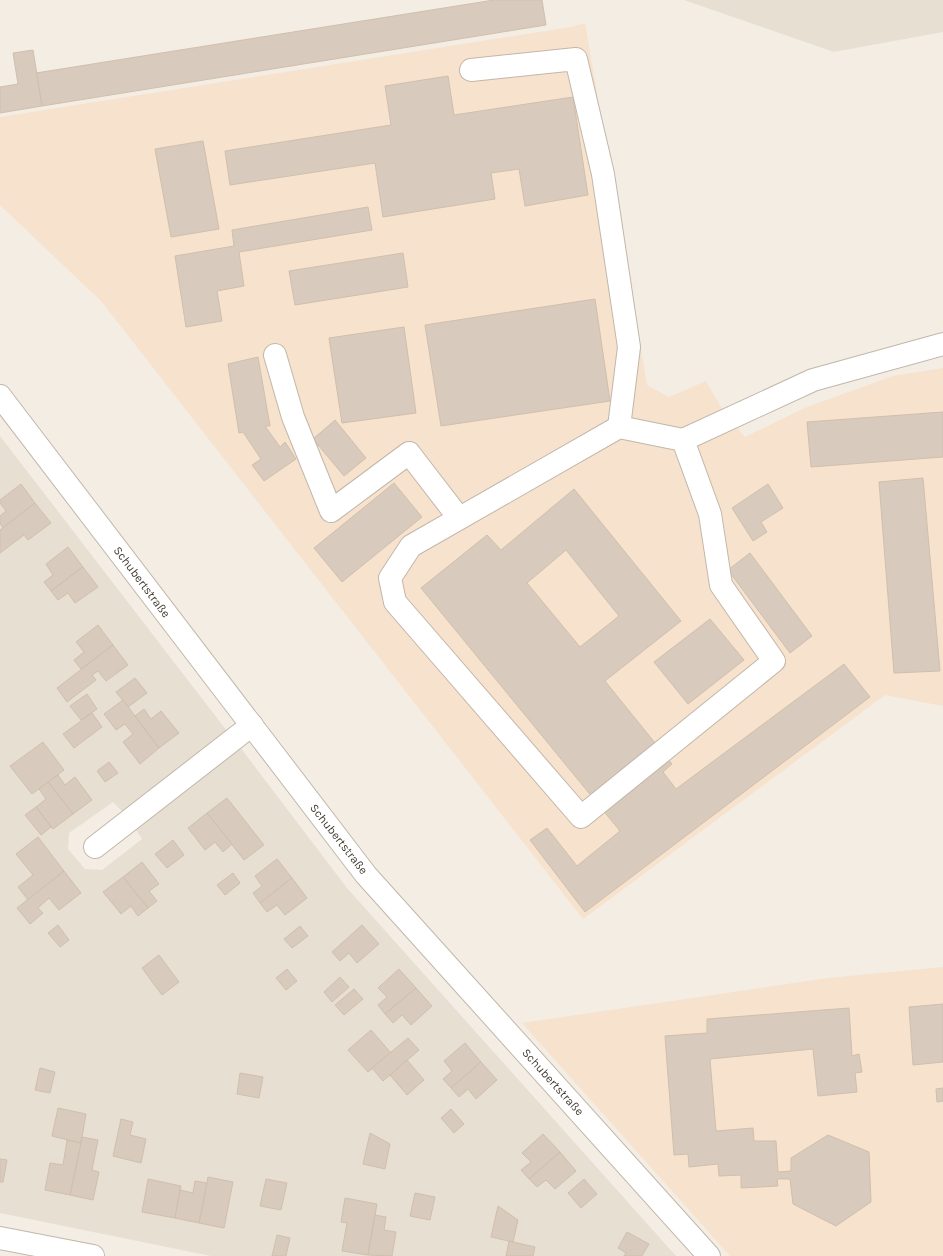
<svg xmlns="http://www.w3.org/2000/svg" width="943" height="1256" font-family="Karla,sans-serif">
  <rect width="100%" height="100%" fill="#f3ede4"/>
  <g fill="#e7dfd2">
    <path d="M684,0H943V32L834,52Z"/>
    <path d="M0,436L227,731L124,813L113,802L69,833L68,849L85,869L102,870L142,839L135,828L240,747L347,888L676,1256H211L0,1213Z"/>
  </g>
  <g fill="#f6e2cd">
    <path d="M585,23L647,385L669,397L706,381L725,414L745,437L807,407L893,376L943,368V706L885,695L583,919L101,301L0,205V117L571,27Z"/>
    <path d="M943,967V1256H730L522,1023L828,978Z"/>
  </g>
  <g fill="#d8cabc" stroke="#d0bfac" fill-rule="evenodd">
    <path d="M494,0H542L546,25L42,106L36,73Z"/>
    <path d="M33,50L42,106L0,113V87L18,84L13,53Z"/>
    <path d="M448,76L454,115L573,97L588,195L525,206L519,169L491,173L495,199L383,217L375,163L230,185L225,151L391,125L385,86Z"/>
    <path d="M203,141L219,229L171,237L155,149Z"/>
    <path d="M368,207L372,230L239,252L244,286L217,291L222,321L186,327L175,256L234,246L232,230Z"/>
    <path d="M403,253L408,287L295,305L289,271Z"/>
    <path d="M595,299L610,401L441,426L425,325Z"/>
    <path d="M404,327L416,413L342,423L329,338Z"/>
    <path d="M258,357L270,426H265L280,447L285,442L296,459L264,481L252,465L261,459L243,432L239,433L228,364Z"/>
    <path d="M943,412V457L811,467L807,422Z"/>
    <path d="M335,420L366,458L344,476L313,439Z"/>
    <path d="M923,478L940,671L894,673L879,482Z"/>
    <path d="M394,483L422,517L342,582L314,548Z"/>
    <path d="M21,484L35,503L3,528L0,523V516L6,511L0,503V500Z"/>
    <path d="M768,484L783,508L761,522L767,532L753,541L732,508Z"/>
    <path d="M574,489L681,621L605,681L672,764L663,772L676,789L844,664L870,697L585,912L530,840L547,828L577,866L620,831L421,588L487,535L501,550ZM566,550L619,616L580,647L527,583Z"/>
    <path d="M35,503L51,523L28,540L24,535L0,553V530Z"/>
    <path d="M68,547L83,567L51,591L44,582L53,575L46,564Z"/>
    <path d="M750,553L812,636L790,653L728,570Z"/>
    <path d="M83,567L98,587L75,603L68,593L58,600L51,591Z"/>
    <path d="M710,619L744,660L688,704L654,662Z"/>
    <path d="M98,625L113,645L81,669L74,660L84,652L76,642Z"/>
    <path d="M113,645L128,665L106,681L98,671L92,675L96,680L67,702L57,688Z"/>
    <path d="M135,678L147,693L128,707L116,692Z"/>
    <path d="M87,694L97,709L81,720L70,706Z"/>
    <path d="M123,700L159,748L140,764L123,742L133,734L125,724L116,730L104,714Z"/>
    <path d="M144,709L151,719L161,711L179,733L159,748L135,716Z"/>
    <path d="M92,713L102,727L74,748L63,734Z"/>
    <path d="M43,742L64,770L32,794L10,766Z"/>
    <path d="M109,762L118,773L105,782L97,771Z"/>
    <path d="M58,775L65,785L75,777L92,800L73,814L48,782Z"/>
    <path d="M48,782L73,814L53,829L36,807L46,799L39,789Z"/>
    <path d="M227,798L264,845L244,860L207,813Z"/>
    <path d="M36,807L51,827L41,835L25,815Z"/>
    <path d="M207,813L232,844L223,852L215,842L205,850L188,828Z"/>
    <path d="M38,837L64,871L28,900L18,887L33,875L16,854Z"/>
    <path d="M173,840L184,855L167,868L155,854Z"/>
    <path d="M277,859L292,878L260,903L253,893L262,886L255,876Z"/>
    <path d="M142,862L159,884L149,891L157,901L148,908L123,877Z"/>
    <path d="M64,871L81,893L59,910L49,898L38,908L43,913L30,924L17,908Z"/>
    <path d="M233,873L240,883L225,895L217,885Z"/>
    <path d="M123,877L148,908L138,916L131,906L121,914L103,892Z"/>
    <path d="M292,878L307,898L285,915L277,905L267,912L260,903Z"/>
    <path d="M58,925L69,940L60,947L48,933Z"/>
    <path d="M362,925L379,944L357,963L349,953L340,961L332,952Z"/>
    <path d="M300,926L308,936L292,948L284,939Z"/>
    <path d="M159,955L179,982L162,995L142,968Z"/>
    <path d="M287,969L297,981L286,990L276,978Z"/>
    <path d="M399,969L416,988L385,1014L378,1005L387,997L378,988Z"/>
    <path d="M340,977L349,987L332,1002L324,992Z"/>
    <path d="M416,988L432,1006L411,1025L402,1015L393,1023L385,1014Z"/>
    <path d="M354,989L363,999L344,1015L335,1005Z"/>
    <path d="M943,1004V1062L913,1065L909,1007Z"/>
    <path d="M849,1008L852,1056L859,1054L862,1072L855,1073L857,1092L818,1096L813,1049L710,1059L716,1131L753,1128L754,1141H776L778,1172L791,1171V1158L828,1135L869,1152L871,1202L836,1226L793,1204L790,1179H777L778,1186L741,1188V1175L719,1176L718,1164L689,1167L688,1154L674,1155L665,1036L707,1033V1019Z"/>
    <path d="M371,1030L391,1053L368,1072L348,1050Z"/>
    <path d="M408,1038L419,1050L383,1081L372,1068Z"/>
    <path d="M465,1043L481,1062L451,1088L443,1079L452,1071L444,1061Z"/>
    <path d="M407,1060L424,1080L407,1095L390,1075Z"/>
    <path d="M481,1062L497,1080L476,1099L468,1089L459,1097L451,1088Z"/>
    <path d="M40,1068L55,1072L50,1093L35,1090Z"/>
    <path d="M240,1073L263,1077L259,1098L237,1094Z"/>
    <path d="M943,1088V1101L937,1102L936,1089Z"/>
    <path d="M58,1108L86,1114L81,1143L52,1136Z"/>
    <path d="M451,1109L464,1124L454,1133L441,1118Z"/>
    <path d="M121,1119L133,1122L130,1135L146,1139L141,1163L113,1156Z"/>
    <path d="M370,1133L390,1144L385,1169L363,1164Z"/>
    <path d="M543,1134L560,1152L529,1179L521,1170L531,1162L522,1153Z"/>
    <path d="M82,1137L98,1140L92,1170L99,1172L93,1200L70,1195Z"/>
    <path d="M67,1140L81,1143L70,1195L45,1190L50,1163L63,1165Z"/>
    <path d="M560,1152L576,1171L555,1189L546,1180L537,1187L529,1179Z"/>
    <path d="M0,1159L7,1160L3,1182H0Z"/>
    <path d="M208,1177L233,1182L224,1228L199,1223Z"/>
    <path d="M148,1179L181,1186L175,1218L142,1212Z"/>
    <path d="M266,1179L287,1183L281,1210L260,1206Z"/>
    <path d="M584,1179L597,1194L581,1208L568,1193Z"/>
    <path d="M195,1181L207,1183L199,1223L175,1218L180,1190L193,1193Z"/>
    <path d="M415,1193L435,1197L430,1220L410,1216Z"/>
    <path d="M345,1198L377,1204L368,1255L342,1251L347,1223L341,1222Z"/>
    <path d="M498,1206L518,1220L513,1242L491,1237Z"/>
    <path d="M375,1215L386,1217L384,1230L396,1232L392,1256L368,1255Z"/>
    <path d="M627,1232L649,1244L642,1256H624L626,1253L618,1248Z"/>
    <path d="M277,1235L290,1238L286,1256H272Z"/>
    <path d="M509,1241L535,1247L533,1256H506Z"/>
  </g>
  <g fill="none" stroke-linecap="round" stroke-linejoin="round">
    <g stroke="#c2b7a9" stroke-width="24">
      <g id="minor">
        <path d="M471,70L576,59L603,174L629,347L619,427"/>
        <path d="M275,355L293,417L331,511L409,453L459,518"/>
        <path d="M0,396L366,875L709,1256"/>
        <path d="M683,440L710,514L721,585L774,661L581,817L395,602L390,578L411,546L619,427L683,440L813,380L943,344"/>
        <path d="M95,847L252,725"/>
        <path d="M0,1238L93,1256"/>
      </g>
    </g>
    <use href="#minor" stroke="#fff" stroke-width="22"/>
  </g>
  <g text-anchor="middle" stroke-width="3" stroke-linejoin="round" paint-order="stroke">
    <g font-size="12" fill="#453d34" stroke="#fff">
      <text transform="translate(142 582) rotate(53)" y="4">Schubertstraße</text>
      <text transform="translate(339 839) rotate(52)" y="4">Schubertstraße</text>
      <text transform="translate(553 1082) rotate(48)" y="4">Schubertstraße</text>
    </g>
  </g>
</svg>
